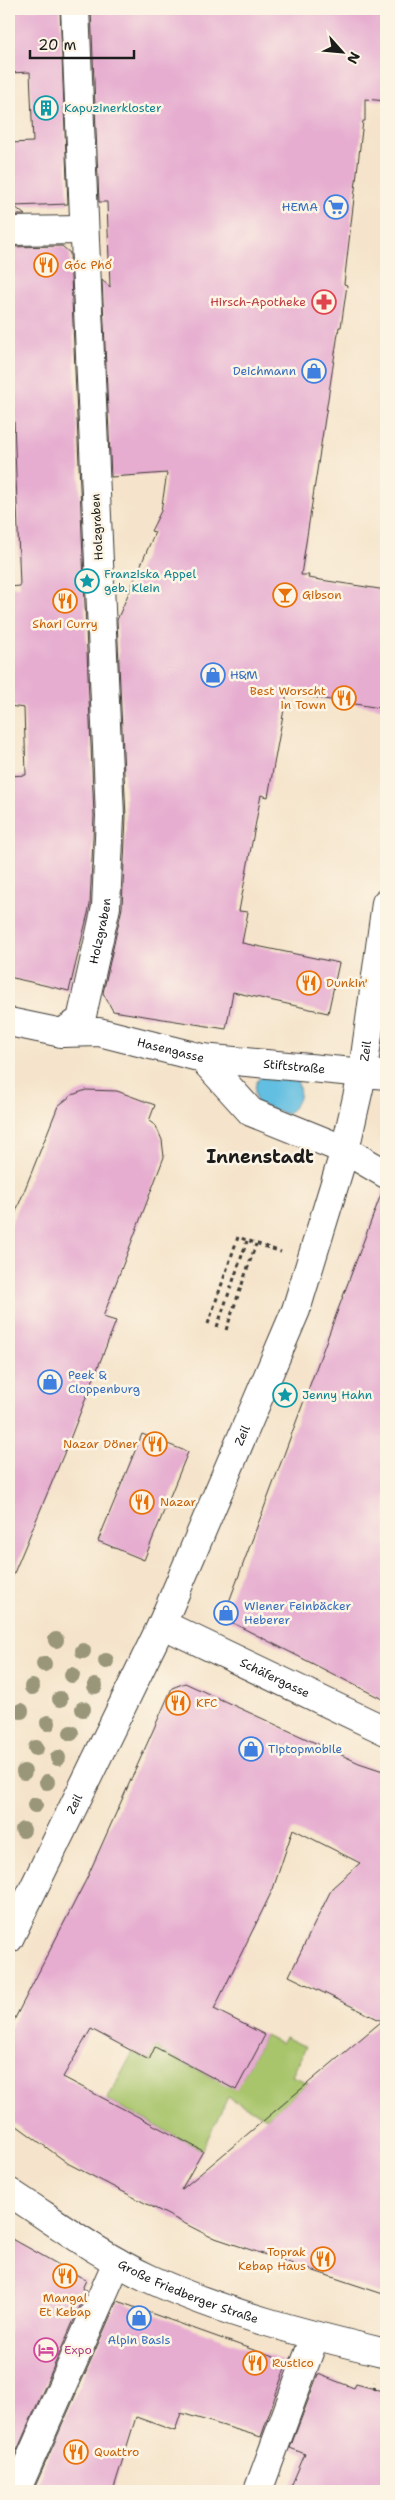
<svg xmlns="http://www.w3.org/2000/svg" width="395" height="2500" font-family="'Shantell Sans',sans-serif">
  <rect width="100%" height="100%" fill="#fcf5e5"/>
  <filter id="ink" filterUnits="userSpaceOnUse"><feTurbulence type="fractalNoise" baseFrequency=".02" numOctaves="2"/><feDisplacementMap in="SourceGraphic" scale="10" xChannelSelector="R" yChannelSelector="G"/><feConvolveMatrix kernelMatrix="1 2 1 2 8 2 1 2 1" color-interpolation-filters="sRGB"/></filter>
  <filter id="wash" filterUnits="userSpaceOnUse"><feTurbulence type="fractalNoise" baseFrequency=".0096" numOctaves="4" result="noise"/><feDisplacementMap in="SourceGraphic" scale="20" xChannelSelector="R" yChannelSelector="G"/><feGaussianBlur stdDeviation="1.12" result="paint"/><feColorMatrix in="noise" values="0 0 0 0 0 0 0 0 0 0 0 0 0 0 0 0 0 1.4 0 .05"/><feComposite in="paint" operator="in"/></filter>
  <g filter="url(#wash)">
    <rect width="100%" height="100%" fill="#f5e4cb"/>
    <path fill="#a8c56c" stroke="#627044" d="M265,2035L281,2043L285,2037L306,2047L292,2076L309,2083L267,2118L228,2097L202,2150L107,2100L133,2052L148,2060L155,2047L213,2078H242Z"/>
    <path fill="#63bfe1" stroke="#406e7e" d="M264,1073L295,1076C303,1092 301,1103 286,1114L257,1103C253,1090 254,1083 264,1073Z"/>
    <g id="blocks">
      <g fill="#e6add0" fill-rule="evenodd">
        <path d="M9,9H60L68,204L14,206L25,215H9V143L33,142L30,72L9,73Z"/>
        <path d="M91,9H386V101L365,99V121H363L344,284L347,285L341,327H339L301,575H309L308,578L386,590V709L287,693L268,797L261,795L239,911L248,912L242,943L339,963L328,1013L233,992L226,1029L113,1011L103,993L122,908L126,817L117,620L155,532L151,531L161,511L167,473L111,477L102,280L110,287L107,202H99Z"/>
        <path d="M62,246L70,253L94,816L90,905L69,991L9,977V776L26,775L24,708L9,706V587L20,586L14,421L9,422V247Z"/>
        <path d="M86,1090L117,1091L155,1105L149,1121L156,1126L162,1140L164,1157L103,1317L116,1321L68,1444L9,1585V1229L58,1106L72,1095Z"/>
        <path d="M383,1189L386,1190V1701L223,1618Z"/>
        <path d="M142,1434L188,1452L144,1560L98,1541Z"/>
        <path d="M185,1683L359,1763L386,1772V2295L209,2236L69,2164L9,2120V2030L86,1880L172,1688ZM293,1829L360,1863L332,1888L289,1976L382,2021L181,2190L203,2151L63,2077L91,2029L149,2060L155,2047L236,2090L265,2035L214,2009L273,1889Z"/>
        <path d="M9,2237L86,2280L82,2289L87,2290L9,2469Z"/>
        <path d="M117,2301L287,2362L261,2437L181,2413L175,2431L136,2417L113,2491H33Z"/>
        <path d="M318,2374L354,2388L356,2384L386,2392V2491H289L305,2454L290,2448Z"/>
      </g>
    </g>
  </g>
  <g filter="url(#ink)">
    <use href="#blocks" fill-opacity="0" stroke="#3d3a36" stroke-width="1"/>
    <g fill="none" stroke-linecap="round" stroke-linejoin="round">
      <g stroke="#3d3a36" stroke-width="30">
        <g id="street">
          <path d="M9,231L83,230"/>
          <path id="s1" d="M9,1022L62,1033L99,1032L202,1058L386,1075"/>
          <path id="s2" d="M62,1033L81,1020L106,907L110,816L75,9"/>
          <path d="M202,1058L251,1112L345,1150L386,1174"/>
          <path id="s3" d="M162,1624L386,1731"/>
          <path id="s4" d="M9,1939L162,1624L296,1310L345,1150L363,1071L386,903"/>
          <path id="s5" d="M9,2192C54,2221 99,2255 148,2278C223,2313 306,2334 386,2353"/>
          <path d="M16,2491L117,2262"/>
          <path d="M258,2491L315,2336"/>
        </g>
      </g>
      <g stroke="#3d3a36" stroke-width="3" stroke-dasharray="4 4" stroke-linecap="butt">
        <path d="M208,1324L238,1237L281,1252"/>
        <path d="M217,1327L247,1241"/>
        <path d="M226,1330L256,1244"/>
        <path d="M374,2390L375,2382"/>
      </g>
      <use href="#street" stroke="#fff" stroke-width="28"/>
    </g>
    <g fill="#99967a">
      <circle cx="56" cy="1640" r="8"/>
      <circle cx="83" cy="1651" r="8"/>
      <circle cx="106" cy="1661" r="8"/>
      <circle cx="44" cy="1664" r="8"/>
      <circle cx="72" cy="1675" r="8"/>
      <circle cx="95" cy="1686" r="8"/>
      <circle cx="32" cy="1687" r="8"/>
      <circle cx="60" cy="1699" r="8"/>
      <circle cx="83" cy="1709" r="8"/>
      <circle cx="21" cy="1711" r="8"/>
      <circle cx="48" cy="1723" r="8"/>
      <circle cx="71" cy="1733" r="8"/>
      <circle cx="36" cy="1748" r="8"/>
      <circle cx="58" cy="1758" r="8"/>
      <circle cx="24" cy="1772" r="8"/>
      <circle cx="47" cy="1782" r="8"/>
      <circle cx="35" cy="1805" r="8"/>
      <circle cx="23" cy="1830" r="8"/>
    </g>
  </g>
  <defs>
    <g id="building-ring" transform="scale(1.25)"><circle r="9.5" fill="#fcf5e5" stroke="#0f9aa8" stroke-width="1.5"/><path d="M-4-6H4V6H1V3H-1V6H-4ZM-2.5-4.3h1.7v1.8h-1.7ZM.8-4.3h1.7v1.8H.8ZM-2.5-1h1.7V.8h-1.7ZM.8-1h1.7V.8H.8Z" fill="#0f9aa8"/></g>
    <g id="supermarket-ring" transform="scale(1.25)"><circle r="9.5" fill="#fcf5e5" stroke="#3f7fe0" stroke-width="1.5"/><path d="M-6-5.5h2.5l.6 2H6L4.5 2H-2.5L-4.4-4H-6ZM-1.5 3.2a1.3 1.3 0 1 0 .1 0ZM3 3.2a1.3 1.3 0 1 0 .1 0Z" fill="#3f7fe0"/></g>
    <g id="restaurant-ring" transform="scale(1.25)"><circle r="9.5" fill="#fcf5e5" stroke="#e8710a" stroke-width="1.5"/><path d="M-5-6h1v4h1v-4h1v4h1v-4h1v5L-1.5 .5V6h-2V.5L-5-1ZM5-6V6H3V1.5H1.5Q1.5-4 5-6Z" fill="#e8710a"/></g>
    <g id="pharmacy-ring" transform="scale(1.25)"><circle r="9.5" fill="#fcf5e5" stroke="#e0444e" stroke-width="1.5"/><path d="M-2-6h4v4h4v4h-4v4h-4v-4h-4v-4h4Z" fill="#e0444e"/></g>
    <g id="shop-ring" transform="scale(1.25)"><circle r="9.5" fill="#fcf5e5" stroke="#3f7fe0" stroke-width="1.5"/><path d="M-5-2.5h2.3a2.7 3.5 0 0 1 5.4 0H5L5.5 6h-11ZM-1.5-2.5h3a1.5 2.3 0 0 0-3 0Z" fill="#3f7fe0"/></g>
    <g id="sight-ring" transform="scale(1.25)"><circle r="9.5" fill="#fcf5e5" stroke="#0f9aa8" stroke-width="1.5"/><path d="M0-6L1.8-2.2L6-1.7L2.9 1.2L3.7 5.4L0 3.3L-3.7 5.4L-2.9 1.2L-6-1.7L-1.8-2.2Z" fill="#0f9aa8"/></g>
    <g id="bar-ring" transform="scale(1.25)"><circle r="9.5" fill="#fcf5e5" stroke="#e8710a" stroke-width="1.5"/><path d="M-6-5H6L.8 .8V4.5H3.5V6h-7V4.5H-.8V.8Z" fill="#e8710a"/></g>
    <g id="hotel-ring" transform="scale(1.25)"><circle r="9.5" fill="#fcf5e5" stroke="#d1479c" stroke-width="1.5"/><path d="M-6-4.5h1.5V1H6V5H4.5V3h-9V5H-6ZM-4 0a1.8 1.8 0 1 1 3.6 0ZM.5 0V-2.5h3Q6-2.5 6 0Z" fill="#d1479c"/></g>
  </defs>
  <g fill-rule="evenodd">
    <use href="#building-ring" x="46" y="108"/>
    <use href="#supermarket-ring" x="336" y="207"/>
    <use href="#restaurant-ring" x="46" y="265"/>
    <use href="#pharmacy-ring" x="324" y="302"/>
    <use href="#shop-ring" x="314" y="371"/>
    <use href="#sight-ring" x="87" y="581"/>
    <use href="#bar-ring" x="285" y="595"/>
    <use href="#restaurant-ring" x="65" y="601"/>
    <use href="#shop-ring" x="213" y="675"/>
    <use href="#restaurant-ring" x="344" y="698"/>
    <use href="#restaurant-ring" x="309" y="983"/>
    <use href="#shop-ring" x="50" y="1382"/>
    <use href="#sight-ring" x="285" y="1395"/>
    <use href="#restaurant-ring" x="155" y="1444"/>
    <use href="#restaurant-ring" x="142" y="1502"/>
    <use href="#shop-ring" x="226" y="1613"/>
    <use href="#restaurant-ring" x="178" y="1703"/>
    <use href="#shop-ring" x="251" y="1749"/>
    <use href="#restaurant-ring" x="323" y="2259"/>
    <use href="#restaurant-ring" x="65" y="2276"/>
    <use href="#shop-ring" x="139" y="2318"/>
    <use href="#hotel-ring" x="46" y="2350"/>
    <use href="#restaurant-ring" x="255" y="2363"/>
    <use href="#restaurant-ring" x="76" y="2452"/>
  </g>
  <g text-anchor="middle" stroke-width="5" stroke-linejoin="round" paint-order="stroke">
    <g font-size="12" fill="#0d838f" stroke="#fcf5e5" text-anchor="start">
      <text x="64" y="112">Kapuzinerkloster</text>
      <text x="104" y="578">Franziska Appel<tspan x="104" dy="14">geb. Klein</tspan></text>
      <text x="302" y="1399">Jenny Hahn</text>
    </g>
    <g font-size="12" fill="#366cbe" stroke="#fcf5e5" text-anchor="start">
      <text x="318" y="211" text-anchor="end">HEMA</text>
      <text x="296" y="375" text-anchor="end">Deichmann</text>
      <text x="230" y="679">H&amp;M</text>
      <text x="68" y="1379">Peek &amp;<tspan x="68" dy="14">Cloppenburg</tspan></text>
      <text x="244" y="1610">Wiener Feinbäcker<tspan x="244" dy="14">Heberer</tspan></text>
      <text x="268" y="1753">Tiptopmobile</text>
      <text x="139" y="2344" text-anchor="middle">Alpin Basis</text>
    </g>
    <g font-size="12" fill="#c56008" stroke="#fcf5e5" text-anchor="start">
      <text x="64" y="269">Góc Phố</text>
      <text x="302" y="599">Gibson</text>
      <text x="65" y="628" text-anchor="middle">Shari Curry</text>
      <text x="326" y="695" text-anchor="end">Best Worscht<tspan x="326" dy="14">in Town</tspan></text>
      <text x="326" y="987">Dunkin'</text>
      <text x="138" y="1448" text-anchor="end">Nazar Döner</text>
      <text x="160" y="1506">Nazar</text>
      <text x="196" y="1707">KFC</text>
      <text x="306" y="2256" text-anchor="end">Toprak<tspan x="306" dy="14">Kebap Haus</tspan></text>
      <text x="65" y="2302" text-anchor="middle">Mangal<tspan x="65" dy="14">Et Kebap</tspan></text>
      <text x="272" y="2367">Rustico</text>
      <text x="94" y="2456">Quattro</text>
    </g>
    <g font-size="12" fill="#be3a42" stroke="#fcf5e5" text-anchor="end">
      <text x="306" y="306">Hirsch-Apotheke</text>
    </g>
    <g font-size="12" fill="#1c1c1c" stroke="#fcf5e5">
      <text transform="translate(97 527) rotate(-93)" y="4">Holzgraben</text>
      <text dy="4" stroke="none"><textPath href="#s2" startOffset="114">Holzgraben</textPath></text>
      <text dy="4" stroke="none"><textPath href="#s1" startOffset="165">Hasengasse</textPath></text>
      <text dy="4" stroke="none"><textPath href="#s4" startOffset="960">Zeil</textPath></text>
      <text dy="4" stroke="none"><textPath href="#s1" startOffset="290">Stiftstraße</textPath></text>
      <text dy="4" stroke="none"><textPath href="#s4" startOffset="555">Zeil</textPath></text>
      <text dy="4" stroke="none"><textPath href="#s3" startOffset="125">Schäfergasse</textPath></text>
      <text dy="4" stroke="none"><textPath href="#s4" startOffset="150">Zeil</textPath></text>
      <text dy="4" stroke="none"><textPath href="#s5" startOffset="206">Große Friedberger Straße</textPath></text>
    </g>
    <g font-size="12" fill="#b23c85" stroke="#fcf5e5" text-anchor="start">
      <text x="64" y="2354">Expo</text>
    </g>
    <g font-size="18" font-weight="bold" fill="#1c1c1c" stroke="#fcf5e5">
      <text x="260" y="1163">Innenstadt</text>
    </g>
  </g>
  <rect width="395" height="2500" fill="none" stroke="#fcf5e5" stroke-width="30"/>
  <g transform="translate(342 52) rotate(117)" stroke="#fcf5e5" stroke-width="4" paint-order="stroke">
  <path d="M0-4L9 19L0 12L-9 19Z" fill="#1c1c1c"/>
  <text y="-8" font-size="14" font-weight="bold" text-anchor="middle" fill="#1c1c1c">N</text>
  </g>
  <path d="M30 50v8h104v-8" fill="none" stroke="#1c1c1c" stroke-width="2.5"/>
  <text x="38" y="50" font-size="15" fill="#1c1c1c" stroke="#fcf5e5" stroke-width="4" paint-order="stroke">20 m</text>
</svg>
